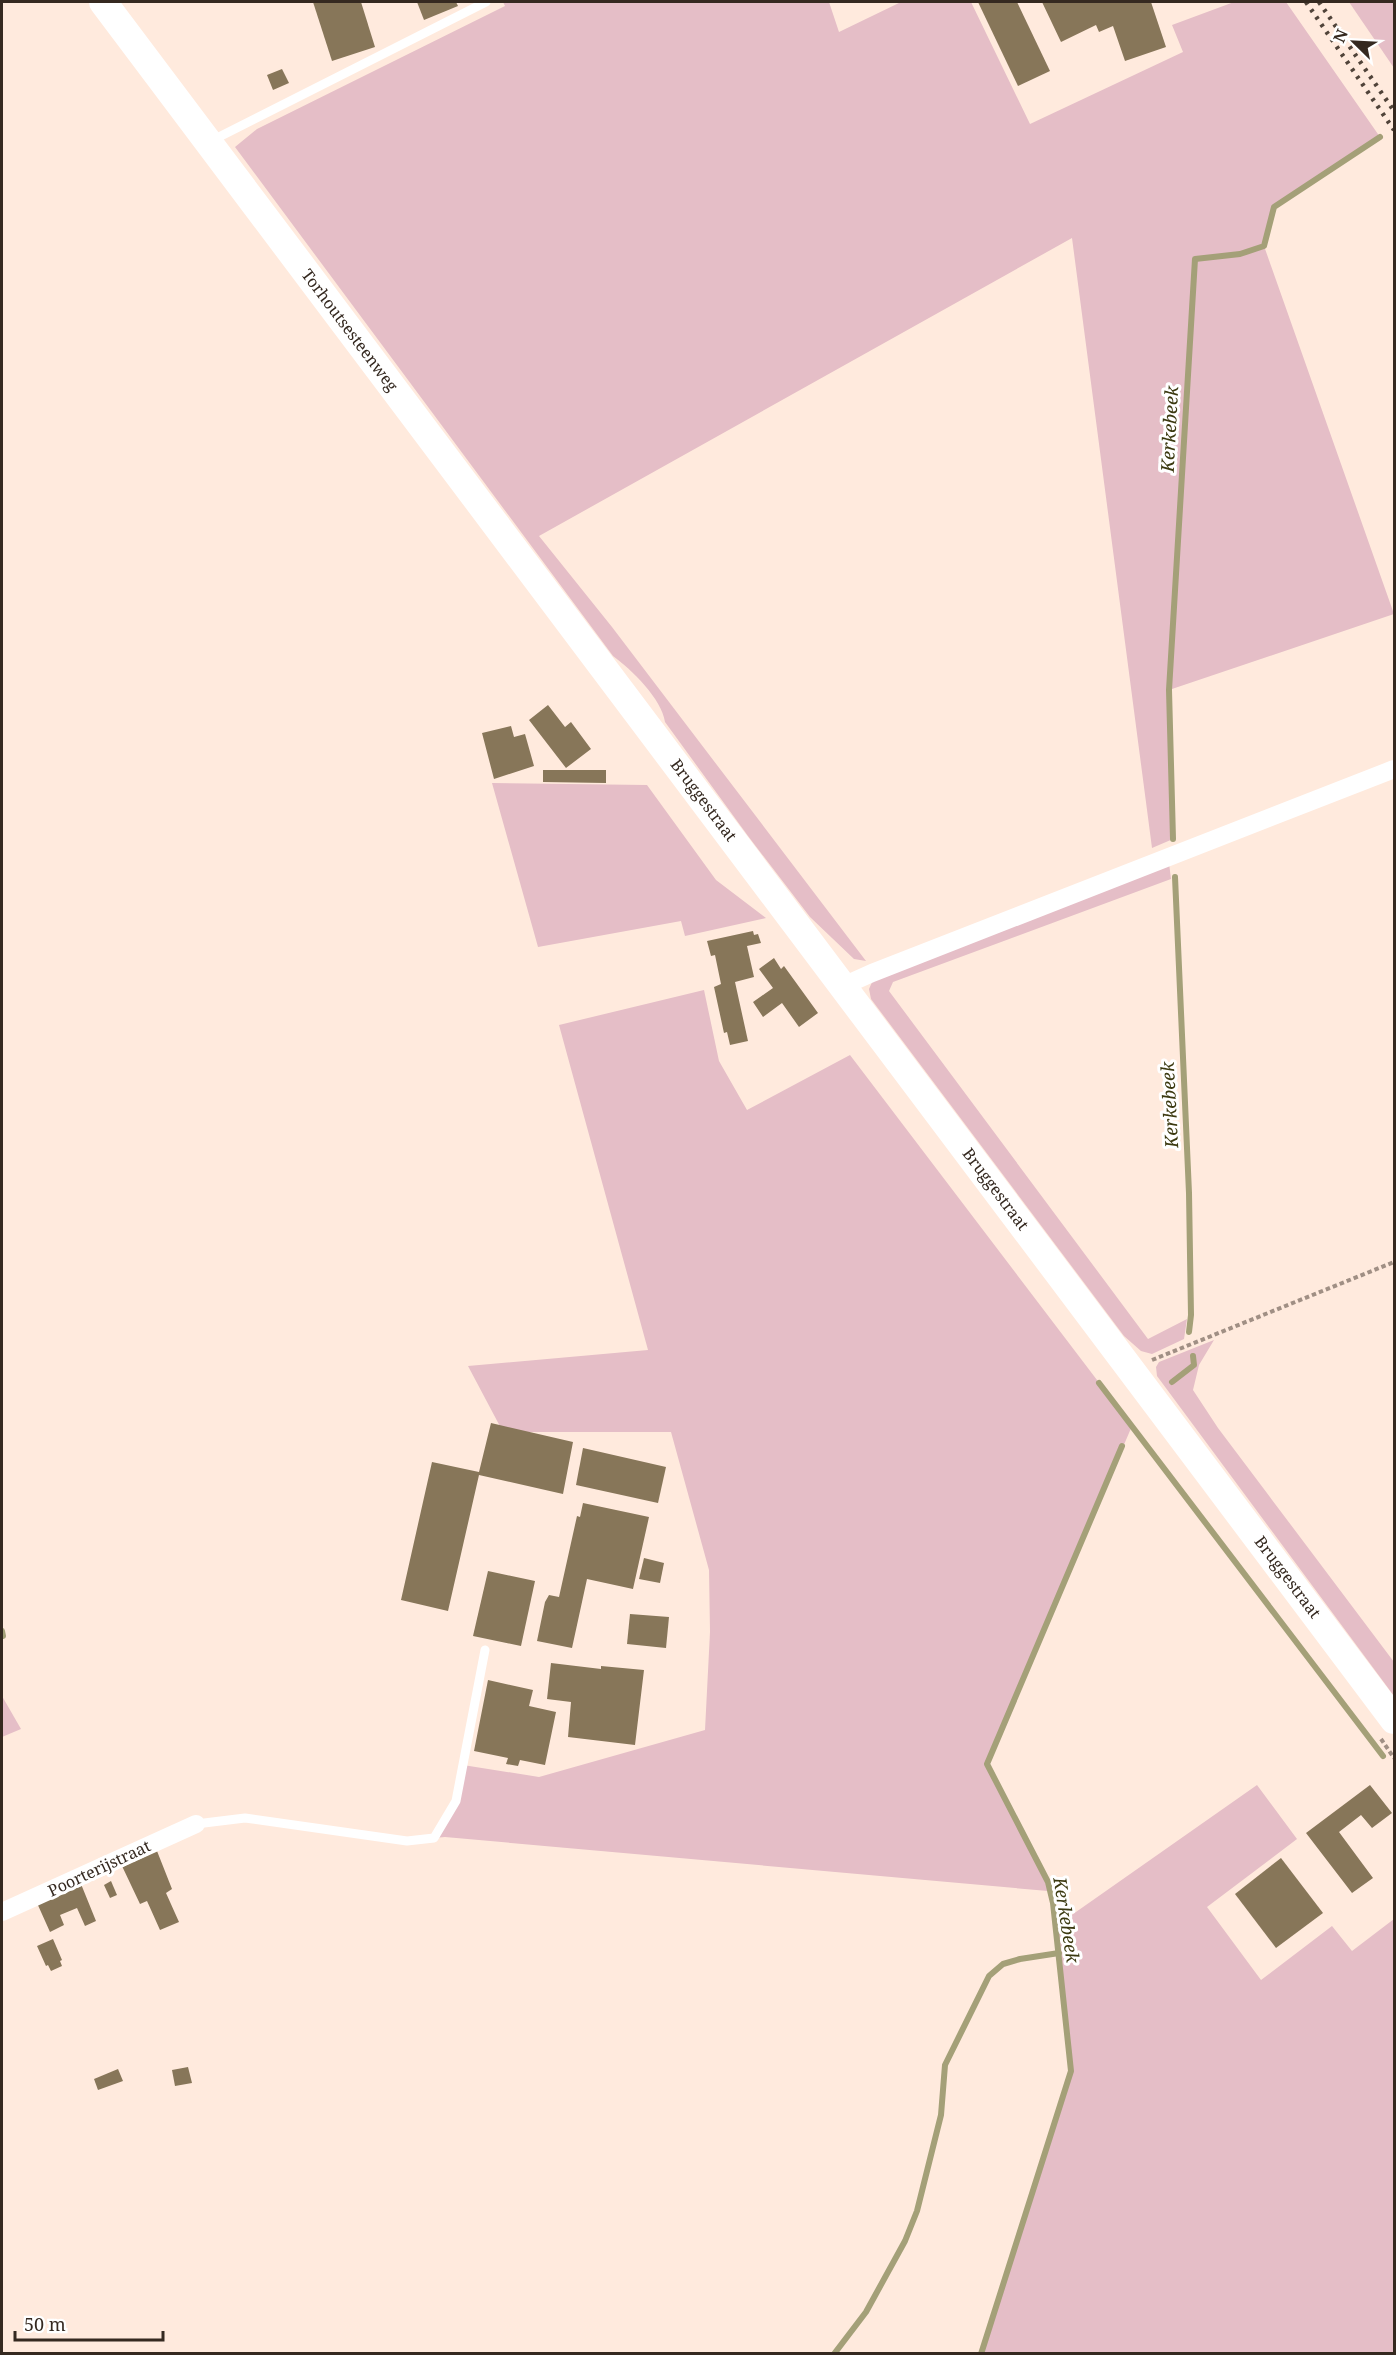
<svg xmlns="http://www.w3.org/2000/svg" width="1396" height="2355" font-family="'Noto Serif',serif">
  <rect width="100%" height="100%" fill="#ffeadd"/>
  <g fill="#e5bec7">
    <path d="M503,2H829L839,32L901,2H971L1030,124L1183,52L1172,25L1234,2H1286L1380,137L1274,207L1264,246L1394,614L1169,690L1173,839L1152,848L1072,238L539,536L612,627L866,961L854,959L810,917L748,836L665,722C662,699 631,669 613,656L235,147L257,129L505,6Z"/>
    <path d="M1349,2H1394V68Z"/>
    <path d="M492,783L647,785L716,880L766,918L685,936L681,921L538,947Z"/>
    <path d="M1169,863L1171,879L893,982L889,991L1148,1339L1187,1319L1184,1339L1152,1354L1141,1351L1124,1336L871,999L869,989L873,980Z"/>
    <path d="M704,990L719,1061L747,1110L850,1055L1132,1426L987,1764L1048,1882V1891L445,1837L434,1838L456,1801L463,1765L539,1777L705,1730L710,1632L709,1570L671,1432H503L468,1366L648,1350L559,1025Z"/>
    <path d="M1214,1340L1199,1365L1193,1390L1218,1428L1394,1662V1696L1157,1376L1156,1367L1159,1362Z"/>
    <path d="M2,1696L21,1729L2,1737Z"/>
    <path d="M1257,1785L1297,1839L1207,1907L1261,1980L1332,1926L1352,1951L1394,1919V2353H983L1071,2071L1056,1926Z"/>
  </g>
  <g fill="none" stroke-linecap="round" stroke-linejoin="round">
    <g stroke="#a4a078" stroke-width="6">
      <path d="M1173,839L1169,690L1195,259L1240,254L1264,246L1274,207L1380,137"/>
      <path d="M1175,877L1189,1193L1191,1315L1189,1332"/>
      <path d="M1172,1382L1194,1365L1193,1356"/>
      <path d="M1099,1383L1383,1756"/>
      <path d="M2,1631L3,1636"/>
      <path d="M834,2354L866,2312L905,2241L917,2211L941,2115L945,2065L989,1976L1003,1964L1020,1959L1059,1953"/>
      <path d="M981,2354L1071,2071L1053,1903L1048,1882L987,1764L1122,1446"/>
    </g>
  </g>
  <g fill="#877659">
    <path d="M313,2H361L375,47L332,61Z"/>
    <path d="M417,2H456L458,6L424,20Z"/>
    <path d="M978,2H1017L1050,71L1018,86Z"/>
    <path d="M1042,2H1151L1166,47L1125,61L1113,26L1099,32L1096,25L1061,42Z"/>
    <path d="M282,69L289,83L273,90L267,75Z"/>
    <path d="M548,705L565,727L571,722L591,749L566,768L529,720Z"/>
    <path d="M511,726L514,737L525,734L534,766L494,779L482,733Z"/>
    <path d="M543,770H606V783L543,782Z"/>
    <path d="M753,931L754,935L758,934L761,943L747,946L754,977L735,982L748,1041L730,1045L727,1032L724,1033L714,987L721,984L715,955L711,956L707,941Z"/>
    <path d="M774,958L781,969L784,966L818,1013L799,1027L782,1003L763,1017L753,1002L773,988L759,969Z"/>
    <path d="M491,1423L573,1442L563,1494L479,1475L448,1611L401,1600L432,1462L479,1472Z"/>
    <path d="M583,1448L666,1467L658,1503L576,1485Z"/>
    <path d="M583,1503L649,1517L633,1589L587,1579L572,1648L537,1641L545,1602L549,1595L559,1597L577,1516L580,1517Z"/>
    <path d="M644,1558L664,1563L660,1583L639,1579Z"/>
    <path d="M488,1571L535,1581L521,1646L473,1636Z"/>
    <path d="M630,1614L669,1617L666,1648L627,1644Z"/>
    <path d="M551,1663L601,1669V1666L644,1670L635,1745L568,1737L571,1702L547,1699Z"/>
    <path d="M488,1680L533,1690L529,1706L556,1712L545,1765L520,1760L518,1766L506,1764L508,1758L474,1751Z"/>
    <path d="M1370,1785L1392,1813L1372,1828L1361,1815L1339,1832L1373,1878L1352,1893L1306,1833Z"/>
    <path d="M157,1851L172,1889L166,1893L179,1922L160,1930L147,1901L140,1904L122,1866Z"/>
    <path d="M1281,1858L1323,1913L1276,1948L1235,1894Z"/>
    <path d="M111,1881L117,1895L110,1898L104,1885Z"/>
    <path d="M81,1884L96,1921L85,1926L77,1908L60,1915L64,1925L50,1932L37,1903Z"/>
    <path d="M53,1939L62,1960L60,1961L62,1966L51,1971L48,1965L46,1966L37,1946Z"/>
    <path d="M188,2067L192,2083L175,2086L172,2070Z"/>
    <path d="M118,2069L123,2081L98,2090L94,2079Z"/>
  </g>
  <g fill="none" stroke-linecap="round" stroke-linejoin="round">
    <g stroke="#a08f84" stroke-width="4" stroke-dasharray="4.5 3" stroke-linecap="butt">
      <path d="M1152,1360L1394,1262"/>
      <path d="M1381,1739L1394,1758"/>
    </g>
    <g stroke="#fff" stroke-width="9">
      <path d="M211,141L486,2"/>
      <path d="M196,1824L245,1818L407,1841L434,1838L456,1801L485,1650"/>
    </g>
    <g stroke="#fff" stroke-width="18">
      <path d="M843,986L872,973L1394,769"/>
      <path d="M2,1912L196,1824"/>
    </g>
    <path stroke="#fff" stroke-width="28" d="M103,2L1394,1720"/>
    <g stroke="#504339" stroke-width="4.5" stroke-dasharray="3 6" stroke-linecap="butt">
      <path d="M1306,2L1394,130"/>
      <path d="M1319,2L1394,111"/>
    </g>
  </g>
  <g text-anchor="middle" stroke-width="6" stroke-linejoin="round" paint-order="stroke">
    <g font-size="16" fill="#352920" stroke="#fff">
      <text transform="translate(350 330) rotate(53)" y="6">Torhoutsesteenweg</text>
      <text transform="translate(704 800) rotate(53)" y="6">Bruggestraat</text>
      <text transform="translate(996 1189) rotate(53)" y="6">Bruggestraat</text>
      <text transform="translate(1288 1577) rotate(53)" y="6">Bruggestraat</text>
      <text transform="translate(99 1868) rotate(-25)" y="6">Poorterijstraat</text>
    </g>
    <g font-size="18" font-style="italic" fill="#3b3910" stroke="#fff">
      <text transform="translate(1170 429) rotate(-87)" y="6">Kerkebeek</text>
      <text transform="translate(1170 1105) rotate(-93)" y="6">Kerkebeek</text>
      <text transform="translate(1066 1920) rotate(81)" y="6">Kerkebeek</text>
    </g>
  </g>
  <rect width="1396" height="2355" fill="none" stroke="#352920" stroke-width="6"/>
  <g transform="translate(1354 42) rotate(294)" stroke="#ffffff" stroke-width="4.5" paint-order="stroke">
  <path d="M0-4.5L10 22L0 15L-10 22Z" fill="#352920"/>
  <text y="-9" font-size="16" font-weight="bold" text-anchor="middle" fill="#352920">N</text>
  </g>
  <path d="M15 2331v9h148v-9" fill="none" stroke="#352920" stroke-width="3"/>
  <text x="24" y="2331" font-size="18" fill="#352920" stroke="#ffffff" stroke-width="4.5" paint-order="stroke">50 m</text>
</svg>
